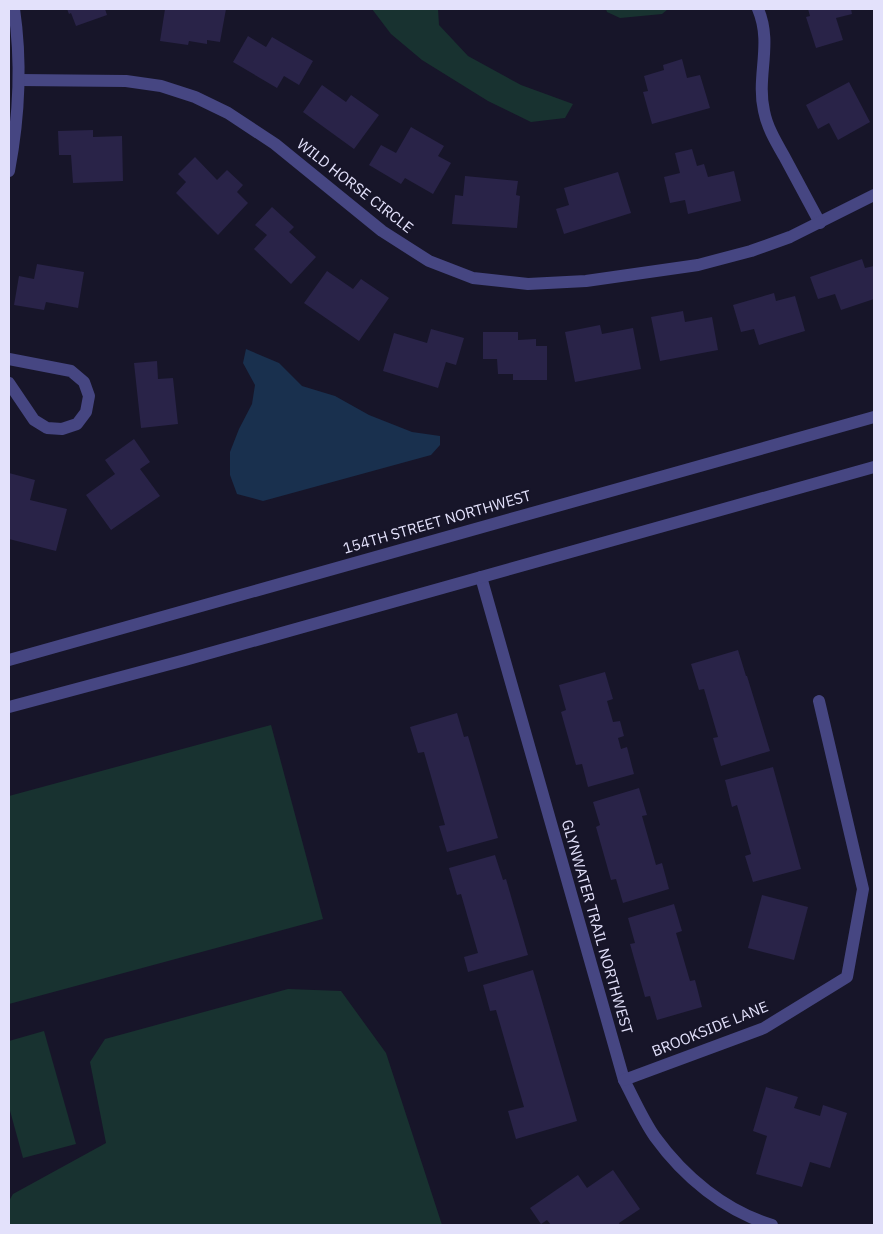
<svg xmlns="http://www.w3.org/2000/svg" width="883" height="1234" font-family="'IBM Plex Sans',sans-serif">
  <rect width="100%" height="100%" fill="#171529"/>
  <g fill="#183230">
    <path d="M372,9H438L439,25L468,56L521,85L573,104L565,118L531,122L488,101L422,60L391,34Z"/>
    <path d="M606,9H668L662,14L620,18L607,12Z"/>
    <path d="M271,725L323,919L9,1004V796Z"/>
    <path d="M288,989L341,991L386,1053L442,1225H9V1201L13,1194L106,1143L90,1062L105,1039Z"/>
    <path d="M44,1031L76,1144L23,1158L9,1107V1041Z"/>
  </g>
  <path fill="#19304e" d="M246,349L279,363L302,386L335,396L369,415L412,432L440,436V445L431,455L263,501L237,494L230,475V452L239,429L252,404L255,385L243,363Z"/>
  <g fill="#292348">
    <path d="M67,9H105L107,15L76,26L71,13L69,14Z"/>
    <path d="M165,9H226L220,42L207,40V44L189,41L188,45L160,41Z"/>
    <path d="M808,9H851L852,14L836,18L843,40L816,48L806,17L810,16Z"/>
    <path d="M248,36L266,47L272,37L313,61L299,85L284,76L277,88L233,62Z"/>
    <path d="M682,59L687,78L700,75L710,108L652,124L643,92L648,91L644,76L664,70L663,65Z"/>
    <path d="M849,82L870,122L838,140L829,123L818,129L806,105Z"/>
    <path d="M322,85L346,102L351,95L379,115L354,149L303,112Z"/>
    <path d="M411,127L444,146L438,156L451,163L433,194L405,178L401,184L369,165L381,145L396,153Z"/>
    <path d="M93,130V137L122,136L123,181L73,183L71,155H59L58,131Z"/>
    <path d="M692,149L697,166L704,164L708,177L734,171L741,201L688,214L685,200L670,203L664,177L680,173L675,153Z"/>
    <path d="M195,157L217,180L227,170L243,185L237,192L248,203L218,235L176,193L186,182L178,174Z"/>
    <path d="M618,172L631,213L564,234L556,209L569,205L564,188Z"/>
    <path d="M465,176L518,181L516,195L520,196L517,228L452,224L455,195L463,196Z"/>
    <path d="M272,207L294,227L289,232L316,257L291,284L254,249L267,235L255,225Z"/>
    <path d="M862,259L865,268L874,266V299L841,310L835,294L818,299L810,277Z"/>
    <path d="M37,264L84,272L78,308L46,302L44,310L14,305L19,276L34,279Z"/>
    <path d="M327,271L353,289L361,279L389,298L359,341L304,303Z"/>
    <path d="M774,293L776,301L795,296L805,331L759,345L754,329L741,332L733,305Z"/>
    <path d="M683,311L685,322L712,317L718,350L660,361L651,317Z"/>
    <path d="M600,325L602,334L633,328L641,369L575,382L565,332Z"/>
    <path d="M431,329L464,338L456,365L446,362L438,388L383,371L394,333L427,343Z"/>
    <path d="M483,332H518V340L536,339V346H547V380H513V374H498L497,359H483Z"/>
    <path d="M157,361L158,379L173,378L178,424L141,428L134,363Z"/>
    <path d="M134,439L150,462L140,469L160,496L111,530L86,495L115,474L105,460Z"/>
    <path d="M9,473L35,480L30,500L67,509L56,551L9,539Z"/>
    <path d="M738,650L746,676H747L770,751L721,766L713,738L718,737L704,689L699,690L691,664Z"/>
    <path d="M605,672L613,699L607,701L613,722L620,721L624,736L618,738L621,749L627,747L634,774L588,787L582,764L576,765L561,712L566,710L559,685Z"/>
    <path d="M457,713L464,737L468,736L498,838L447,852L439,826L445,825L424,752L418,753L410,727Z"/>
    <path d="M773,767L801,869L753,882L745,856L751,854L737,805L732,807L725,780Z"/>
    <path d="M639,788L647,815L642,816L656,865L662,863L669,889L623,903L616,879L611,880L596,827L600,825L593,802Z"/>
    <path d="M495,855L503,880L506,879L528,955L468,972L464,957L478,953L461,894L457,895L449,868Z"/>
    <path d="M762,895L808,907L794,960L748,948Z"/>
    <path d="M674,904L682,931L676,933L690,981L695,980L702,1007L657,1020L650,996L645,997L630,944L635,943L628,918Z"/>
    <path d="M533,970L577,1121L516,1139L508,1111L524,1107L496,1010L490,1011L483,985Z"/>
    <path d="M766,1087L798,1097L794,1108L820,1116L823,1105L847,1113L830,1168L810,1162L802,1187L756,1174L767,1136L753,1131Z"/>
    <path d="M613,1170L640,1209L619,1223L620,1225H551L547,1220L541,1224L530,1208L578,1175L587,1188Z"/>
  </g>
  <g fill="none" stroke-linecap="round" stroke-linejoin="round">
    <g stroke="#464682" stroke-width="12">
      <path d="M758,9C773,44 756,76 764,111C767,127 776,142 784,156C796,178 808,201 820,223"/>
      <path d="M19,80L126,81L161,86L195,97L228,113L275,144L382,231L429,261L473,278L528,284L586,281L698,265L751,251L790,237L874,195"/>
      <path d="M9,171C19,118 22,63 14,9"/>
      <path d="M9,359L71,371L84,382L89,396L86,412L77,424L62,429L47,428L34,420L9,383"/>
      <path d="M481,577L624,1080C634,1099 643,1120 655,1137C684,1177 725,1211 772,1225"/>
      <path d="M9,660L874,417"/>
      <path d="M9,707L185,660L874,467"/>
      <path d="M624,1080L764,1028L847,977L863,889L819,701"/>
    </g>
  </g>
  <g text-anchor="middle" stroke-width="4" stroke-linejoin="round" paint-order="stroke">
    <g font-size="15" fill="#e3e1fb" stroke="#171529">
      <text transform="translate(355 186) rotate(38)" y="5">WILD HORSE CIRCLE</text>
      <text transform="translate(437 522) rotate(-16)" y="5">154TH STREET NORTHWEST</text>
      <text transform="translate(597 927) rotate(74)" y="5">GLYNWATER TRAIL NORTHWEST</text>
      <text transform="translate(710 1029) rotate(-22)" y="5">BROOKSIDE LANE</text>
    </g>
  </g>
  <rect width="883" height="1234" fill="none" stroke="#e3e1fb" stroke-width="20"/>
</svg>
